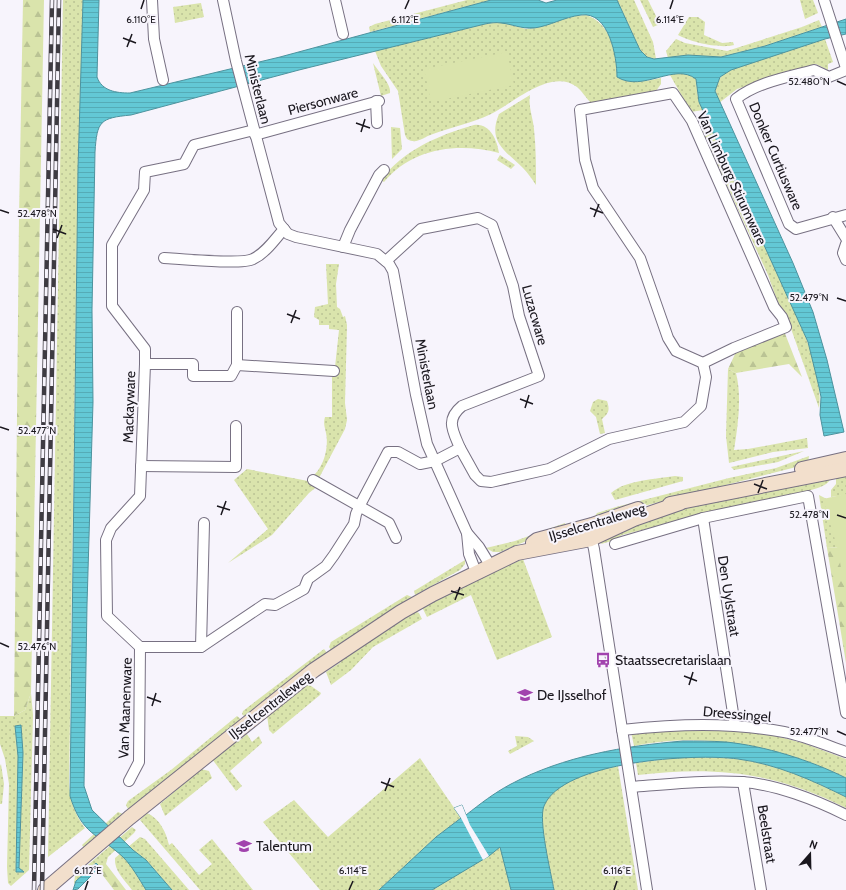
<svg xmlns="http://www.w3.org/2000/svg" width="846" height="890" font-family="Cabin,sans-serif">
  <defs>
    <pattern id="grass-dots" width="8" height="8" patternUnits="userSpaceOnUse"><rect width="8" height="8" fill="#dae4ac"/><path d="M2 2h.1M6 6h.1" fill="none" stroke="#bac394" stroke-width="1.8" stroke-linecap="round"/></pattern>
    <pattern id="forest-firs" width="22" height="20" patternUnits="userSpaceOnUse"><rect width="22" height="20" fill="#dae4ac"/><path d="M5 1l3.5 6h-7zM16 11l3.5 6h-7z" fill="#bac394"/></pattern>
    <pattern id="water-rules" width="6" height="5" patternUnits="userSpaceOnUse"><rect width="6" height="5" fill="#63c8d5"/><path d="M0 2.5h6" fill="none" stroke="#55abb6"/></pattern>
  </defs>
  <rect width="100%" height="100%" fill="#f7f4fc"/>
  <g fill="url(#grass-dots)" fill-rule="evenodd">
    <path d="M63,0H83L78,168L69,784C70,800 75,815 85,828L48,857Z"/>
    <path d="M467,0H491L370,32L369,27L375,24Z"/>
    <path d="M617,0H634L653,42L656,59L647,57L640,50Z"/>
    <path d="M640,0H648L660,24L653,27Z"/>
    <path d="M800,0H813L818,13L805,19Z"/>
    <path d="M201,3L204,17L175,23L173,7Z"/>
    <path d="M586,15C611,23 617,54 617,77C629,85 647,81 661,78V84L656,91L591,103C586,98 582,91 577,87C551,67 512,104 491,114C472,123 452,127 433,134C423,137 417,145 407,139L405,135L398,91L381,66L375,51L485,24L500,22L526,29L536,28L574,16Z"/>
    <path d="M689,17H698L705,22L704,35L722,43L733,42L734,45C720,49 690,42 678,35Z"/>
    <path d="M819,20L822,27L765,46L721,57L677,56L668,58L666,51L676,39L685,43L727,51L802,27Z"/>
    <path d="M825,39L833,62L828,64V70L816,64L737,89L719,103C714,93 714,85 721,77C731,65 806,45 825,39Z"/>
    <path d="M373,63C378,71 392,85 390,93L381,96Z"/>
    <path d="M676,73H687L696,79L698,97L703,110L691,112L670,75Z"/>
    <path d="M530,95C528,106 533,118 534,129C536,148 536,166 536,185C532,179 528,173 523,168C506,151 487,142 499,114Z"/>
    <path d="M707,120C728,166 749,212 770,258C788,298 825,364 819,408L789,323L778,303L768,275L700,126Z"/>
    <path d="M474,125C490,123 497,140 499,153C458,142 412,148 384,182L381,180C403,150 439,135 474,125Z"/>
    <path d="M391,127L400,128L402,149L392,159Z"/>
    <path d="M500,155L515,165L511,169L497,160Z"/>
    <path d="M326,264H339L336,284L337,307L340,309L343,317L345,316L347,325L345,403L347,420L345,429L319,478L314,475C324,466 329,447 326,433C325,427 323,424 325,417H332V376L335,367L339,330L329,329V325H319V320L314,317L315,307L328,304Z"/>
    <path d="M728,369L736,373C742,397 738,425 734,450L748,449L807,438L808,448L773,452L729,463L726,436Z"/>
    <path d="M598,399L607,401C610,410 609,413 602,419L605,433L600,434L596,417L590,411L593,402Z"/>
    <path d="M804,451L778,462L734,470L731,467Z"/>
    <path d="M809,456L808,463L804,465L593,519L597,513L616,507L729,478L776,468Z"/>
    <path d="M247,469L313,482L319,485L309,493L272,535L228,563L268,529L234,480Z"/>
    <path d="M846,472V495L831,497V490L836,484V475Z"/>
    <path d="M675,476L683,477V481L615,500L611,493C625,480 657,479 675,476Z"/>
    <path d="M831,478C827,487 816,488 808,491L728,508L622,535L615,540L601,544L603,539L664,513Z"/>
    <path d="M819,495L846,509L840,547L827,548Z"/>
    <path d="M565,523L566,529L536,537L500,552H493L486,548L515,541Z"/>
    <path d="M523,559L552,637L497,660L471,595L427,617L422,607L472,581Z"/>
    <path d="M465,560V564L460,570L415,595L414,591Z"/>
    <path d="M407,595L412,597L331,650L329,647L331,642Z"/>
    <path d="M415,611L419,613L422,619L373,647L351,670L331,685L326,672L341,662L339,659Z"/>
    <path d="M324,649L327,653L245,717L242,714L243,711Z"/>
    <path d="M307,683L321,693L320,695L273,734L269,730L267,715Z"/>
    <path d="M31,693L33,715L29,870L11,886L8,883L7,867L9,784L5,759L0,744V716H14L25,710ZM21,725L23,753L19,869L24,872H16L18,756L15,727Z"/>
    <path d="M237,716L242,720L128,809L126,805L128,801L171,770Z"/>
    <path d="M676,728L764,733L803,743L846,759V778C783,747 703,731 634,746L631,732Z"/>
    <path d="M247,734L252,742L259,736L262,743L230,771L242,786L236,791L212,759L237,739L240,740Z"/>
    <path d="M515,736L528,737L534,741L510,754L508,751L517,746Z"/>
    <path d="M681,757C700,757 718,757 736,759C775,763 812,780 846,797V808C775,772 716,766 638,775L636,763Z"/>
    <path d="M420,758L461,818L436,837L379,890H320L263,822L294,800L328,837Z"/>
    <path d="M1,764L4,784L2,804H0V766Z"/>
    <path d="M618,766L638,890H554C551,873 538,822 543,808C552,780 593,771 618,766Z"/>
    <path d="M201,769L209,771L212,778L165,816L160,804Z"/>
    <path d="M118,812L123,814L85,850L82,845Z"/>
    <path d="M147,813C160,819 166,832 169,845L172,843L199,875L212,864L199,850L212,839L253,890H200L140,820Z"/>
    <path d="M132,827L136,830L134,833L108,857L106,864L99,866L96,863L74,884L75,876Z"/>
    <path d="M140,837L145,839L189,890H172L146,860L135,873L146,890H132C124,879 114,871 115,858Z"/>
    <path d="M500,846L511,890H432Z"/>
  </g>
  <g fill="url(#forest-firs)">
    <path d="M23,0H44L31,693L25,710L14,716L19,217Z"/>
    <path d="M784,331L802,377L789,364L736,373L728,369L736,352Z"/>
    <path d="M840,547L846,578V663L827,548Z"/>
    <path d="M104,863L106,864L126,890H114L98,869L99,866Z"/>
  </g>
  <g fill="#dae4ac">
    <path d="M507,52L514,85L431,102L424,69Z"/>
    <path d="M846,494V598L838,550L823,499Z"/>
  </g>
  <g fill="url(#water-rules)" stroke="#4d939e">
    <path d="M83,0H99L97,77C102,91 116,93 130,93L280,57L491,0H538L546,3L557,0H617L640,50L647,57L654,59L688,55L721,57L765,46L846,19V34L825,39L731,70L720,77L715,91L793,263L813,312L827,360L844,432L824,436L820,415L821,397L819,387L808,342L699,102L696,79C674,62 643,93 617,77C617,57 609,11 581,15C564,17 550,26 534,28C521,29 512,24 501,23C496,22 490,23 485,24L299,70L131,115C100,118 97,121 95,152L92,310L93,402L87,605L84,786L92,810L133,850L146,860L172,890H146C139,879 132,866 123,857C97,833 82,835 70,796L78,168Z"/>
    <path d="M21,725L23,753L19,868L24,872H16L18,756L15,726Z"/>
    <path d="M683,741C697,741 711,741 726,742C765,746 810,760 846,778V797C812,780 776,764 738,759C695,753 562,761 544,806C538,820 551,873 554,890H511L500,847L489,856L432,890H379L436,837L461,818L454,808L462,805L466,815C480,804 494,793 511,784C564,756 624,746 683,741Z"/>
    <path d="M96,863L99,866L98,869L78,889L73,890L76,881Z"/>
  </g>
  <path fill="#f7f4fc" d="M462,805L470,825L489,856L483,860L461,818L454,808Z"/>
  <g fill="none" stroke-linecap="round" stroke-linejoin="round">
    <g stroke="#777082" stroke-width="12">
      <g id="street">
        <path d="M152,0L154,39L163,80"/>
        <path d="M223,0L236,61L279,223L288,234L296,237L377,254L389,264L393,271L416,395L427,444L467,533L469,554L476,572"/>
        <path d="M335,0L343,34"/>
        <path d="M824,0L846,68"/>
        <path d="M846,70L829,77L814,70C789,77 757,82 736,99L789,224L796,229L846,215"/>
        <path d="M673,93L692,121L774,307L782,317L786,327L734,348L703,363L676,351L668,338L640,258L593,188L585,160L580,110Z"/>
        <path d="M376,101L377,123"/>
        <path d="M255,135L379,101"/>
        <path d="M833,217L846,238"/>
        <path d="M846,244L843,253L846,260"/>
        <path d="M343,247L350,230L379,175L384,170"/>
        <path d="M164,258C181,259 242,265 253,259C266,253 275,239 284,229"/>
        <path d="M145,364V349L112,306V245L144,190L145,172L184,164L194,145L254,130"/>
        <path d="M237,365L334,371"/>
        <path d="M460,448L475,475L481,481L491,482L549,469L609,439L684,422L701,406L706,377L703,363"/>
        <path d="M141,466L236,467V426"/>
        <path d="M313,480L389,523L396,538"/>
        <path d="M703,518L735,726"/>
        <path d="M467,533L479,547L490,565"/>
        <path d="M590,533L594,549L647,890"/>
        <path d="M615,544L703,518L808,496L846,713"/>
        <path d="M140,647H201L265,604L275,605L304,589L308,579L326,566L334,555L354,524L356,514L360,505L388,452H398L420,464L435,461L460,448C453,431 445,420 462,406L539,376L519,316L513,286L492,225L478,218L421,229L386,261"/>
        <path d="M140,647L107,616L106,540L111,528L140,496L145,364H193V376H231L237,365V312"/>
        <path d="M201,647L204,523"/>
        <path d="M622,730C678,724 728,722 784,732C805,736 826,745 846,752"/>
        <path d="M129,781L139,762L140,647"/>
        <path d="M743,782L761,890"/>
        <path d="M632,787C669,784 705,780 742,782C775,784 816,800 846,815"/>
      </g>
    </g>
    <g stroke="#777082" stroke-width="16">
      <g id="secondary">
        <path d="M802,469L846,459"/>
        <path d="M670,504L846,469"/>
        <path d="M533,543L537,540L592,525L638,509"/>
        <path d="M45,890L129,818L314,670L401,612L433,594L517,553L591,539L634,519L680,503"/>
      </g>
    </g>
    <use href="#street" stroke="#fff" stroke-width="10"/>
    <use href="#secondary" stroke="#f2dfcc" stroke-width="14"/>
    <g stroke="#3e3b42" stroke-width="4.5">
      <g id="rail">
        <path d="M34,890L52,0"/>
        <path d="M42,890L59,0"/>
      </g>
    </g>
    <use href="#rail" stroke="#f7f4fc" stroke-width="3" stroke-dasharray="9" stroke-linecap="butt"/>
  </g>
  <path fill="none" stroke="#1a171e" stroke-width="1.5" d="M141,9L144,0M405,9L409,0M670,9L673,0M123,38L136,43M127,47L132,34M837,81L846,85M356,123L370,128M361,132L365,119M590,208L603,213M0,210L9,213M594,217L599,204M53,229L66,234M57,238L62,225M837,298L846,301M287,314L300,319M291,323L296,310M520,399L533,404M525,408L529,395M0,427L9,430M754,484L767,489M758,493L763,480M217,506L230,510M221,515L226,501M837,515L846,518M451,591L464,595M455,600L460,587M0,643L9,647M684,676L697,681M689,685L693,672M147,697L161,702M152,706L156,693M837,731L846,735M381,782L394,787M385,791L390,778M85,890L88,881M349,890L353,881M614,890L617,881"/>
  <defs>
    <g id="bus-bare" transform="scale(1.2)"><path d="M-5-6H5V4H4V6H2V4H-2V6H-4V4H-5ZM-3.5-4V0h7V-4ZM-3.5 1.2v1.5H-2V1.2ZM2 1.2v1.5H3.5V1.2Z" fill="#a143ad" stroke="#f7f4fc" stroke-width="2.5" paint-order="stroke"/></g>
    <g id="school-bare" transform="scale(1.2)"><path d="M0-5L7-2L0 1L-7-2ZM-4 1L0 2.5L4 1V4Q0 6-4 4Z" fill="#a143ad" stroke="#f7f4fc" stroke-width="2.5" paint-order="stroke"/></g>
  </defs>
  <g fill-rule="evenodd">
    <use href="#bus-bare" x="603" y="660"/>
    <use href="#school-bare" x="525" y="695"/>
    <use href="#school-bare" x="244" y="846"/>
  </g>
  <g text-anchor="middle" stroke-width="4" stroke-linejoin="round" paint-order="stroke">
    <g font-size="14" fill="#1a171e" stroke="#f7f4fc">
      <text transform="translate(258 89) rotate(76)" y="5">Ministerlaan</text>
      <text transform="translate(323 101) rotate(-15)" y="5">Piersonware</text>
      <text transform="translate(776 156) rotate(67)" y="5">Donker Curtiusware</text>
      <text transform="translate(732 178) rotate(65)" y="5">Van Limburg Stirumware</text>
      <text transform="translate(535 315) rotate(74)" y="5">Luzacware</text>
      <text transform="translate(427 374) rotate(79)" y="5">Ministerlaan</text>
      <text transform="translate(129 407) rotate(-88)" y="5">Mackayware</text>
      <text transform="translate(597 522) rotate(-17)" y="5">IJsselcentraleweg</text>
      <text transform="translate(729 596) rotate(81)" y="5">Den Uylstraat</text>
      <text transform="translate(270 705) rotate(-38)" y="5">IJsselcentraleweg</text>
      <text transform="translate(125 708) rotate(-88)" y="5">Van Maanenware</text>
      <text transform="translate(737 714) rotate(5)" y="5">Dreessingel</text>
      <text transform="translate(767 834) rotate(81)" y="5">Beelstraat</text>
    </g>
    <g font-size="14" fill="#1a171e" stroke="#f7f4fc" text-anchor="start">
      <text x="615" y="665">Staatssecretarislaan</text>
      <text x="537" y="700">De IJsselhof</text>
      <text x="256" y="851">Talentum</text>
    </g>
  </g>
  <g font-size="10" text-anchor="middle" fill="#1a171e" stroke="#f7f4fc" stroke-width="4" stroke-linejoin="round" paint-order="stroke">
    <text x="405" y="23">6.112°E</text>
    <text x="670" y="23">6.114°E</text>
    <text x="141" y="23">6.110°E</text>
    <text x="809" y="85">52.480°N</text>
    <text x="37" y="217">52.478°N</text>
    <text x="809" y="301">52.479°N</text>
    <text x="37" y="434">52.477°N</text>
    <text x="809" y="518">52.478°N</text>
    <text x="37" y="650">52.476°N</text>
    <text x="809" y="735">52.477°N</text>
    <text x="88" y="874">6.112°E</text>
    <text x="353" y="874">6.114°E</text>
    <text x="617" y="874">6.116°E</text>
  </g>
  <g transform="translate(810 854) rotate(20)" stroke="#f7f4fc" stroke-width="3" paint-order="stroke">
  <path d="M0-3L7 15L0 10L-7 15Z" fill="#1a171e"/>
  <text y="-6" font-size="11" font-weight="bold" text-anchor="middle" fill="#1a171e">N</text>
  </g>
</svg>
